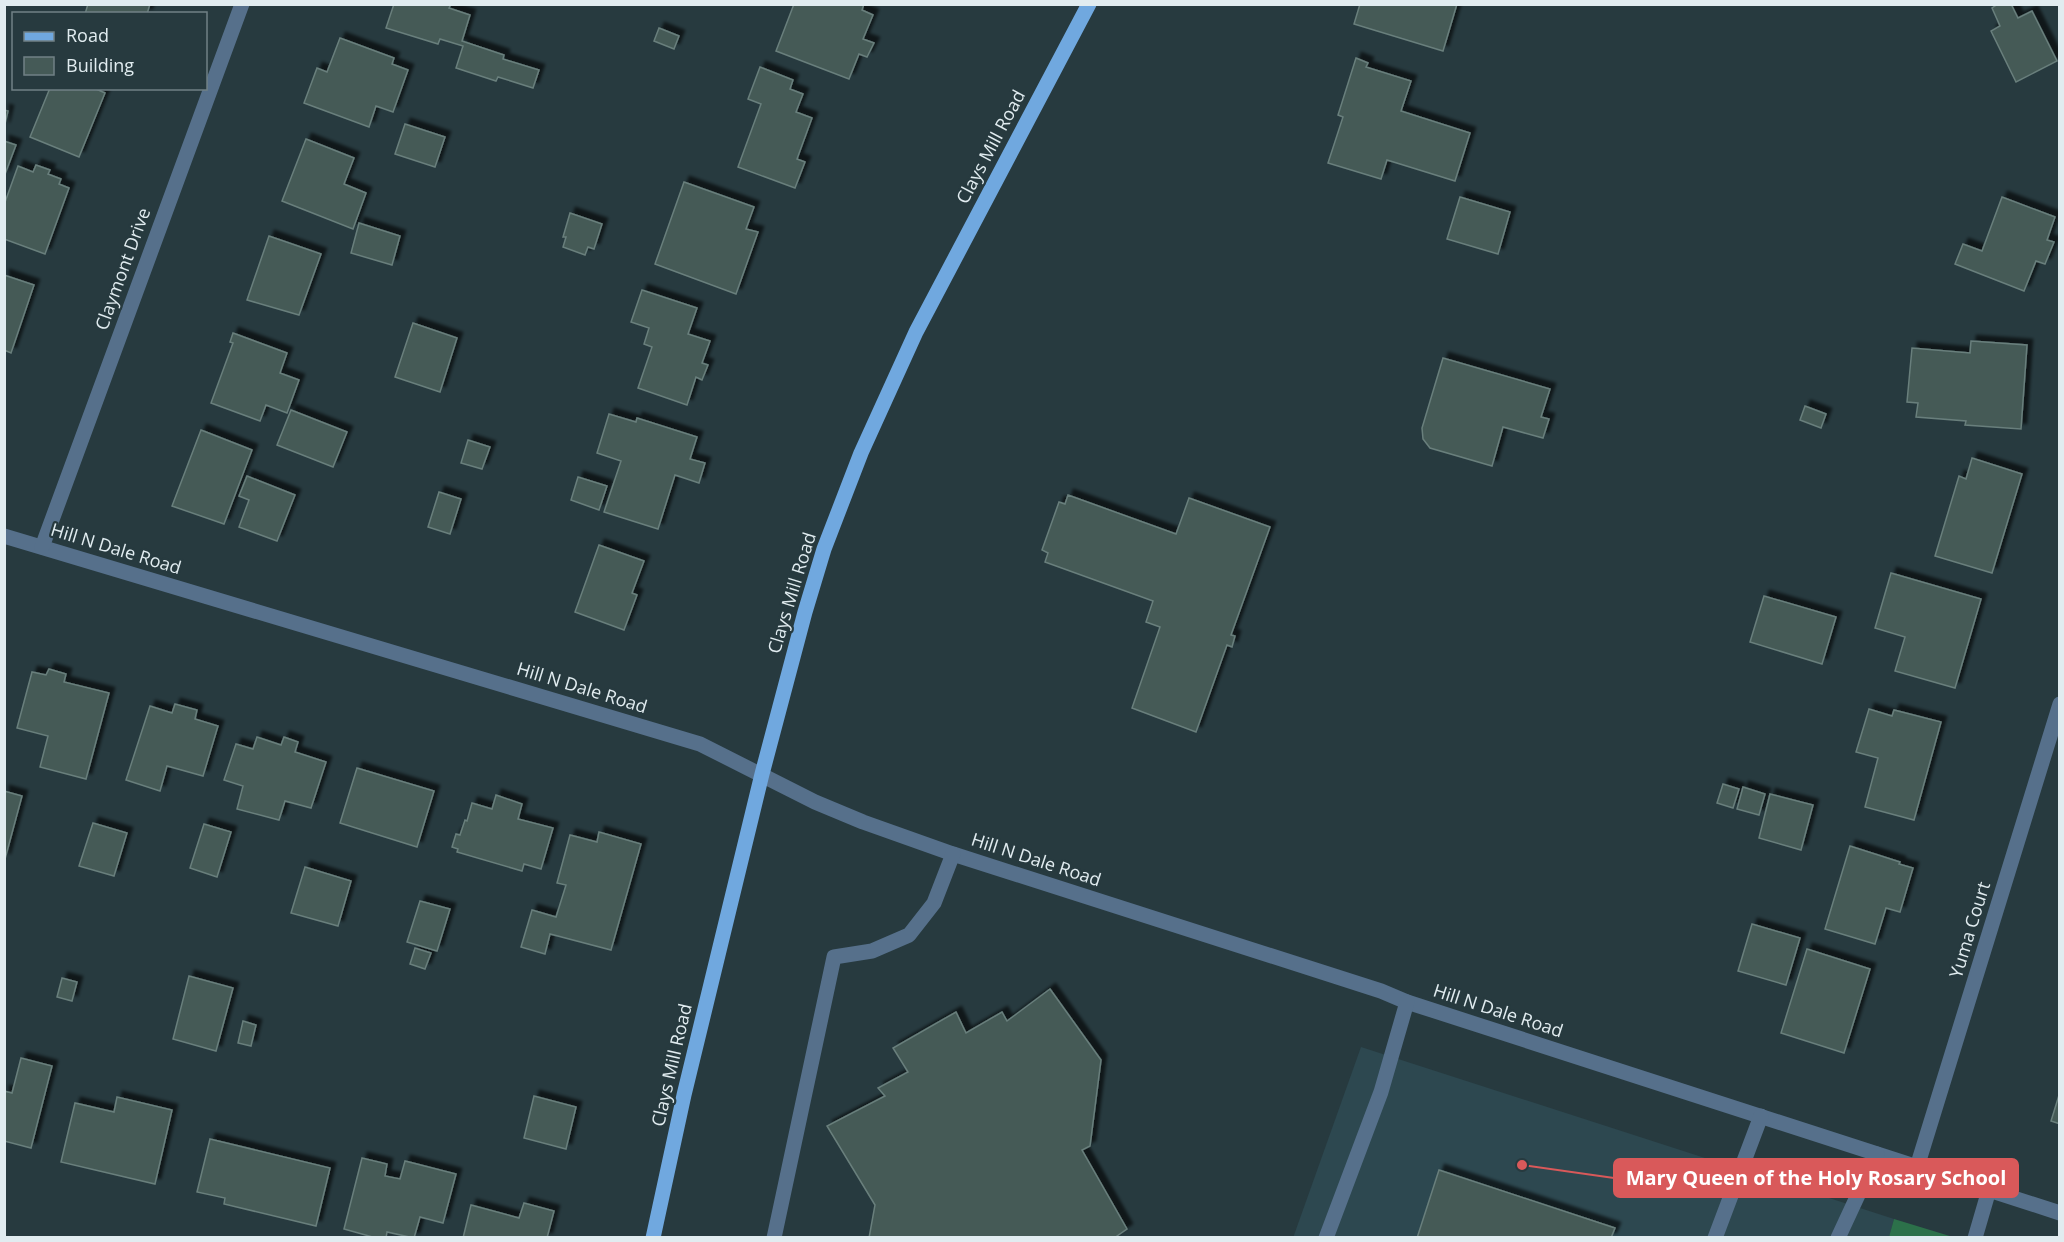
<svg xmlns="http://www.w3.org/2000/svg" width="2064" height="1242" font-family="'Open Sans',sans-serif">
  <defs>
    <filter id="shadow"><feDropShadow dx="5.5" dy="-5.5" stdDeviation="1.5" flood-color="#0009"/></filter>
  </defs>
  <rect width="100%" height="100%" fill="#273a3f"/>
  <path fill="#2d4850" d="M1361,1047L1894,1219L1889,1238H1293Z"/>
  <path fill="#2c714a" d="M1894,1219L1953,1237H1889Z"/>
  <g fill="#455a57" stroke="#697f7c" stroke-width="1.5" filter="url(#shadow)">
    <path d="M88,4H150L147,14H85Z"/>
    <path d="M394,4H451L449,8L470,15L462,41L504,55L503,59L539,70L533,88L498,77L496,81L456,68L463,46L440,39L438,44L386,28Z"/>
    <path d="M794,4H864L862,10L873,15L863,39L874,43L867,57L859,54L849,79L776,51Z"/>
    <path d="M1360,4H1457L1443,51L1354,24Z"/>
    <path d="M1998,4H2011L2018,18L2032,11L2057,61L2016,82L1991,31L2000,26L1992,8Z"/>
    <path d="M659,28L679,36L674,49L654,41Z"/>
    <path d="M340,38L394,58L392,64L408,70L393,112L376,106L369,127L304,103L317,68L327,72Z"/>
    <path d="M1356,58L1368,63L1366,67L1411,81L1401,111L1470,133L1455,181L1387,160L1381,179L1328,163L1343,117L1338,115Z"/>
    <path d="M760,67L793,80L790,89L803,94L796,112L812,118L797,159L805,162L795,188L738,167L761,104L748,99Z"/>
    <path d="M50,88H94L105,93L79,157L30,137Z"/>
    <path d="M4,110L8,111L4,128Z"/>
    <path d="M405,124L445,137L435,167L395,154Z"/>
    <path d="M306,139L354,158L344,184L366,193L353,229L282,201Z"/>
    <path d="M4,141L16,145L4,177Z"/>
    <path d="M36,165L50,170L48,174L61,179L59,184L69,188L45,254L4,239V205L18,166L33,172Z"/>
    <path d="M684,182L754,207L746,229L758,232L736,294L655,264Z"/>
    <path d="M1460,197L1510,212L1498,254L1447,239Z"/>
    <path d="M2002,197L2055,217L2047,240L2054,242L2045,264L2036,261L2024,291L1955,264L1963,244L1982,251Z"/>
    <path d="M570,213L602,224L594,249L588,247L585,255L563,247L566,237H563Z"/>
    <path d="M359,223L400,236L392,265L351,253Z"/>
    <path d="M269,236L321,254L299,315L247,300Z"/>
    <path d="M4,275L34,285L11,353L4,350Z"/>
    <path d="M642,290L697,308L688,334L710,341L702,363L708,365L702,380L696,377L687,405L638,388L652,347L644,344L649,328L631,322Z"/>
    <path d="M413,323L457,338L440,392L395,377Z"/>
    <path d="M233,333L287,353L280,373L299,380L287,413L266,405L260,421L211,403L233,343L230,342Z"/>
    <path d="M1971,341L2027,345L2021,429L1965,425L1966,421L1916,417L1918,403L1907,402L1912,348L1970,353Z"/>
    <path d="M1443,358L1550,389L1541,417L1549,419L1543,438L1503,427L1492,466L1430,448L1423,439L1422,428Z"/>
    <path d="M1805,406L1826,414L1821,428L1800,420Z"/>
    <path d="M291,410L347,432L333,467L277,445Z"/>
    <path d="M609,414L636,422L637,418L697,437L690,459L705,463L699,483L675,475L658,529L604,512L621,461L597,453Z"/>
    <path d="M201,430L252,450L224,524L172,506Z"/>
    <path d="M468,440L490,447L482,469L461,463Z"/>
    <path d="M1972,458L2022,474L1992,573L1935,556L1959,476L1966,479Z"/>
    <path d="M247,476L295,495L277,541L239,527L249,500L239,496Z"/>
    <path d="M578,477L607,486L599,510L571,500Z"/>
    <path d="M439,492L461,499L450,534L428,527Z"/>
    <path d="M1068,495L1176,534L1189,498L1270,527L1231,635L1235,636L1232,647L1227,645L1196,732L1132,708L1160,627L1146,622L1153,601L1045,562L1048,553L1042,550L1059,502L1065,504Z"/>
    <path d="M599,545L644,561L632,593L637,595L624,630L575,612Z"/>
    <path d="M1891,573L1981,599L1955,688L1895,671L1905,637L1875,628Z"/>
    <path d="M1764,596L1836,617L1822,664L1750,642Z"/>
    <path d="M49,669L66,674L64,682L109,693L86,779L40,767L48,736L17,728L32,672L46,675Z"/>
    <path d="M175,704L197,710L195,719L218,726L203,776L167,766L160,791L126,780L150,706L172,713Z"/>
    <path d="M1869,709L1892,716L1894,710L1941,722L1914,820L1865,807L1878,758L1856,752Z"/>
    <path d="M257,737L281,745L284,737L298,742L295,752L326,762L311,808L285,801L279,820L237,809L243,786L224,780L236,744L253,749Z"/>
    <path d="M357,768L434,791L417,847L340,823Z"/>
    <path d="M1723,784L1739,789L1733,808L1717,803Z"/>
    <path d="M1743,787L1765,794L1759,815L1737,809Z"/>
    <path d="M4,791L22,796L5,859H4Z"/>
    <path d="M1770,794L1813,805L1801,850L1759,838Z"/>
    <path d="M496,795L522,804L518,819L553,828L541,869L524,864L522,871L457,852L458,849L452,847L456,834L460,835L465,820L467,821L472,803L492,809Z"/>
    <path d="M93,823L127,833L114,876L79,866Z"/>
    <path d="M204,824L231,832L217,877L190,868Z"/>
    <path d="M599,832L641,844L611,950L550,934L545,954L521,947L532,910L556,917L566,885L557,883L570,835L597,842Z"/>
    <path d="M1850,846L1900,862L1899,864L1913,868L1900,912L1886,908L1875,944L1825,929Z"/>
    <path d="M305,867L351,881L338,926L291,913Z"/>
    <path d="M420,901L450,909L437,951L407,942Z"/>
    <path d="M1752,924L1800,938L1786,985L1738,971Z"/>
    <path d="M415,948L431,953L425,969L410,964Z"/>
    <path d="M1807,949L1870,969L1844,1053L1781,1033Z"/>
    <path d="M189,976L233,988L216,1051L173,1039Z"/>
    <path d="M62,978L77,982L72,1001L57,997Z"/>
    <path d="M1050,989L1101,1060L1090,1146L1082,1150L1127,1229L1114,1238H869L875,1205L827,1126L885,1096L878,1088L908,1072L893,1048L956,1012L966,1033L1002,1012L1007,1021Z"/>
    <path d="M243,1021L256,1025L251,1046L238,1043Z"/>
    <path d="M21,1058L52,1066L31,1148L4,1141V1091L12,1093Z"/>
    <path d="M2060,1092V1124L2051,1121Z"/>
    <path d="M534,1096L576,1107L566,1149L524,1138Z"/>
    <path d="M117,1097L172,1110L155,1184L61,1162L75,1103L114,1112Z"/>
    <path d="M210,1139L330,1168L316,1226L224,1204L225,1198L197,1192Z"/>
    <path d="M362,1158L387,1164L385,1176L400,1179L405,1161L456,1174L443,1223L420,1217L414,1238L387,1232L386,1238H376L344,1229Z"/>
    <path d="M1439,1170L1615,1228L1611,1238H1417Z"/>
    <path d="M524,1203L554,1211L547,1238H463L471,1205L519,1218Z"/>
  </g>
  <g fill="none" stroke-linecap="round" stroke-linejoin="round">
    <g stroke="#56708b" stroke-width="15">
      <path d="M4,536L700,744L815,802L863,822L953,854L1381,991L1407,1002L2060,1213"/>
      <path d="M42,547L242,4"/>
      <path d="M1917,1167L2060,704"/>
      <path d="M774,1238L834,957L872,951L909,935L934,903L953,854"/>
      <path d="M1326,1238L1381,1092L1407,1002"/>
      <path d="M1715,1238L1761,1116"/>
      <path d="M1838,1238L1877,1154"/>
      <path d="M1975,1238L1989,1190"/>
    </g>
    <path stroke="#70a8df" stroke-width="15" d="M653,1238L684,1095L762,774L805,612L824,549L861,453L916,332L1089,4"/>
  </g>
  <g text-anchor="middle" stroke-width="4.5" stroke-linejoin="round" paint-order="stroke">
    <g font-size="18" fill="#e1ecf0" stroke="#273a3f">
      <text transform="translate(991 147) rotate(-62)" y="6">Clays Mill Road</text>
      <text transform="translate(123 269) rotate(-70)" y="6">Claymont Drive</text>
      <text transform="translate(116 549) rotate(17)" y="6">Hill N Dale Road</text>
      <text transform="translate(792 593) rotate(-73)" y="6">Clays Mill Road</text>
      <text transform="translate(582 688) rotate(17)" y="6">Hill N Dale Road</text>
      <text transform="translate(1036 860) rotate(18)" y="6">Hill N Dale Road</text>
      <text transform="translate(1970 930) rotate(-73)" y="6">Yuma Court</text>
      <text transform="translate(1498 1011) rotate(18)" y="6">Hill N Dale Road</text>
      <text transform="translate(672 1065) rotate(-77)" y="6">Clays Mill Road</text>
    </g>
  </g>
  <path fill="none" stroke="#d9595a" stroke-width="2" d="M1522 1165L1614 1178"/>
  <circle fill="#d9595a" stroke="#273a3f" stroke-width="2" cx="1522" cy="1165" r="6"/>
  <rect fill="#d9595a" stroke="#d9595a" stroke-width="2" x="1614" y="1159" width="404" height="38" rx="6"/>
  <g font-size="20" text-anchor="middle" font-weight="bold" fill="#fff">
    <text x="1816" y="1185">Mary Queen of the Holy Rosary School</text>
  </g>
  <rect width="2064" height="1242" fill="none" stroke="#e1ecf0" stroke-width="12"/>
  <rect x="12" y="12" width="195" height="78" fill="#273a3f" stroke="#718186" stroke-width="1.5"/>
  <rect x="24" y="32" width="30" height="9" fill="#70a8df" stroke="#718186" stroke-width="1.5"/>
  <text x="66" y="42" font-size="18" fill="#e1ecf0">Road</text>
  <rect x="24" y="57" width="30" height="18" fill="#455a57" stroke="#718186" stroke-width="1.5"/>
  <text x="66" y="72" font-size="18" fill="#e1ecf0">Building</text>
</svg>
